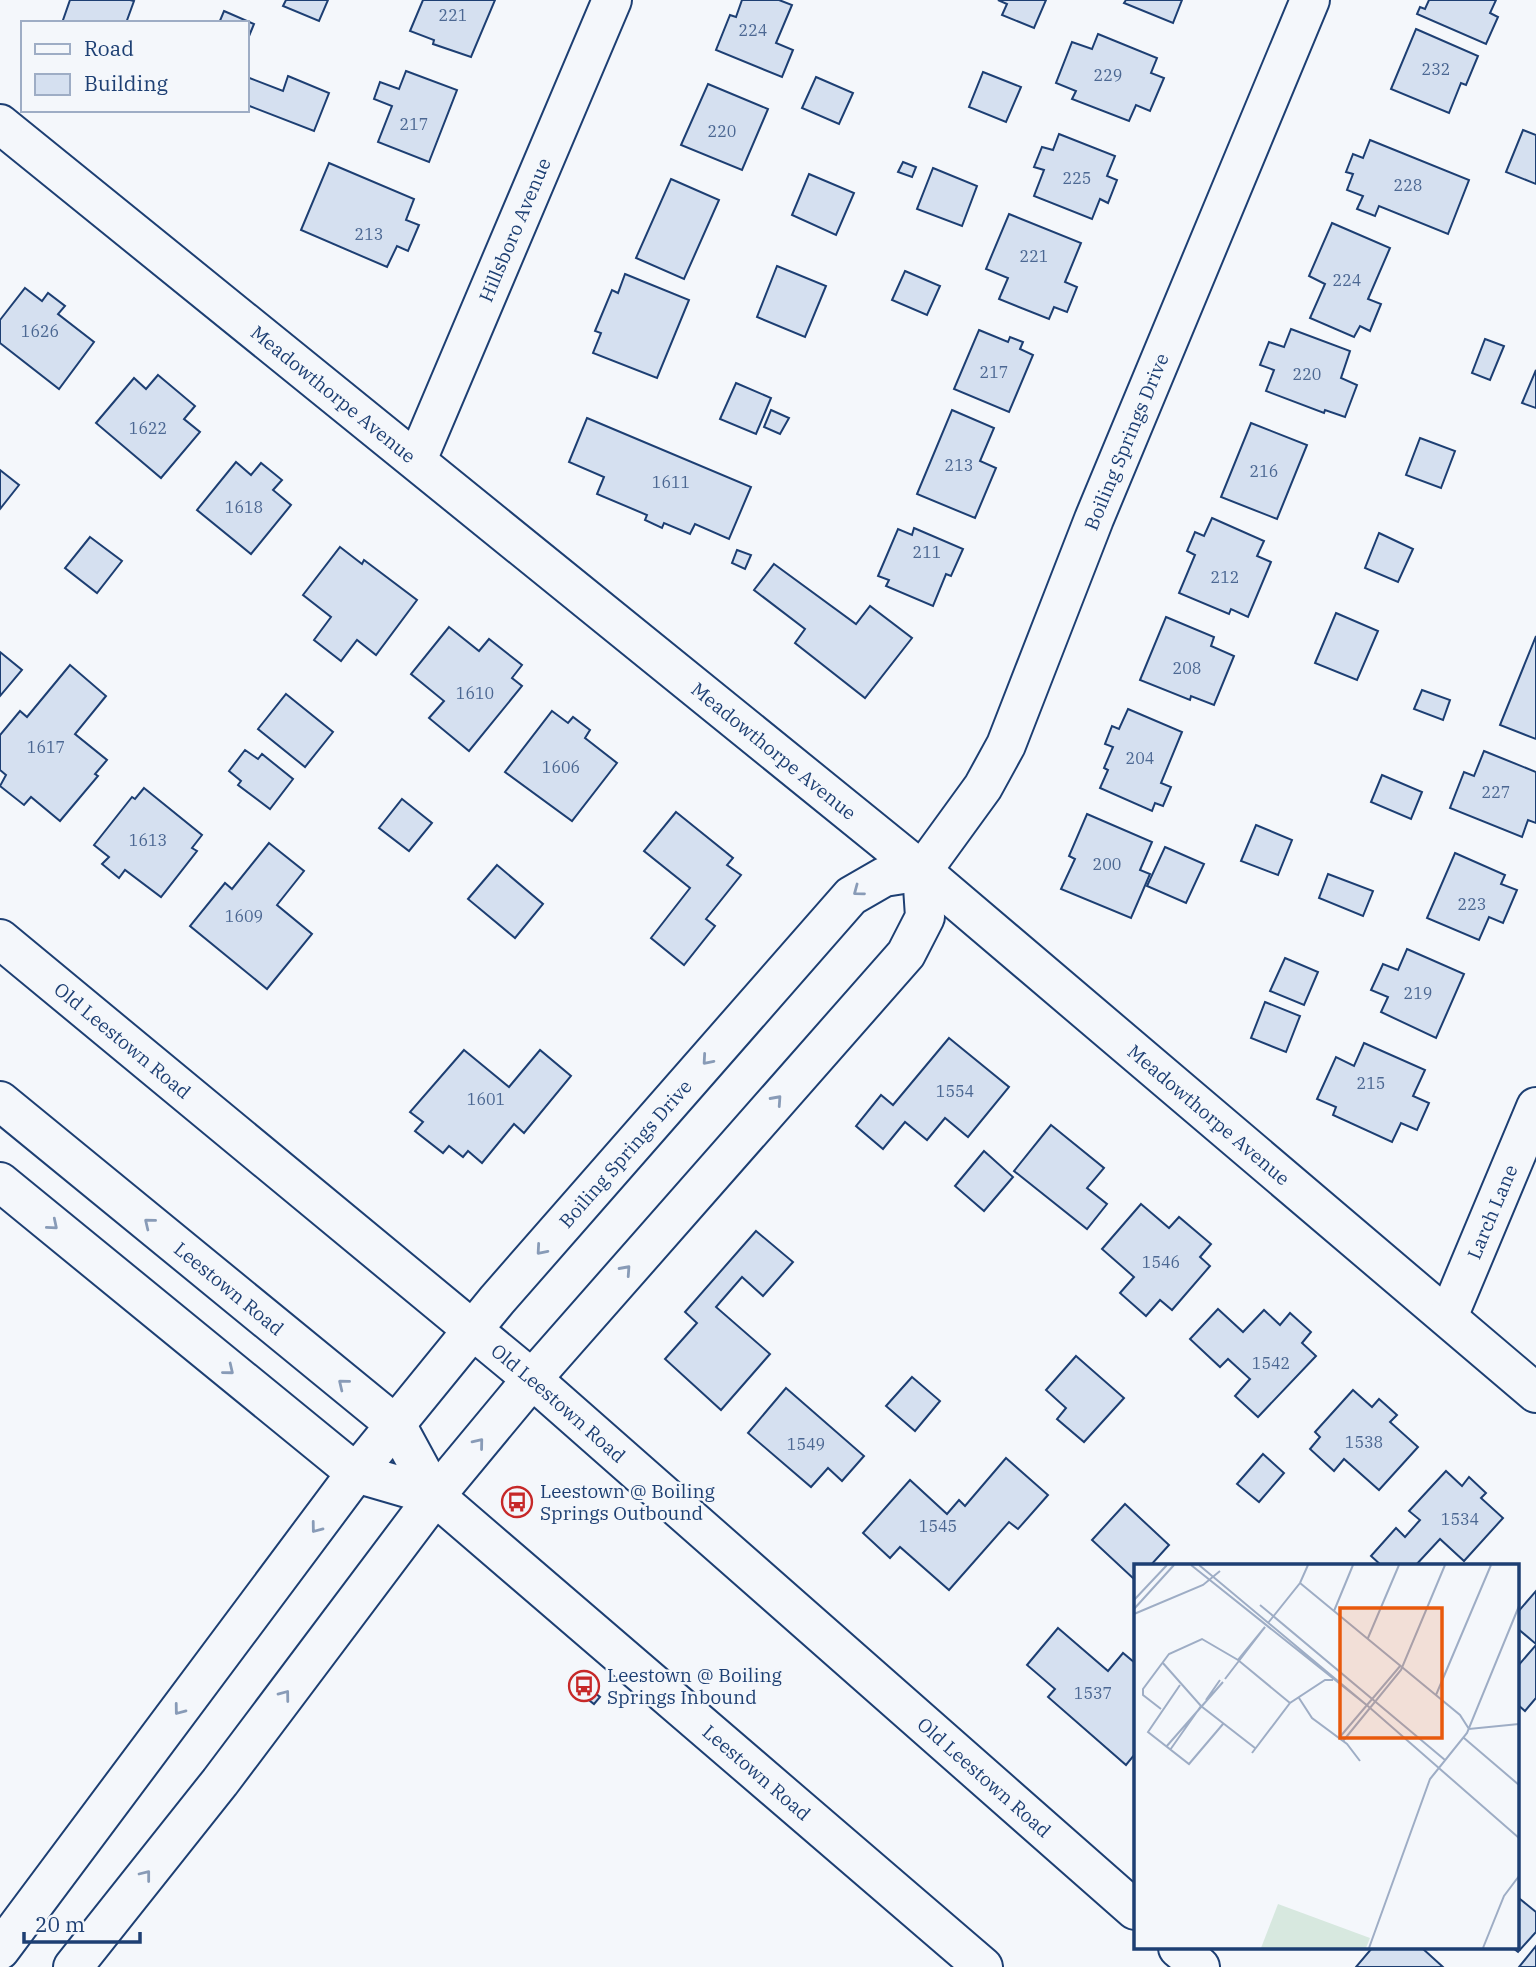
<svg xmlns="http://www.w3.org/2000/svg" width="1536" height="1967" font-family="'IBM Plex Serif',serif">
  <rect width="100%" height="100%" fill="#f4f7fb"/>
  <g fill="#d5e0f0" stroke="#1d3f73" stroke-width="2">
    <path d="M70,0H130L134,1L126,23H62Z"/>
    <path d="M286,0H328L319,21L283,6Z"/>
    <path d="M423,0H495L471,57L433,44L434,40L410,31Z"/>
    <path d="M742,0H779L792,5L776,43L793,50L782,77L716,50L730,15L736,17Z"/>
    <path d="M998,0H1046L1034,28L1002,15L1007,4Z"/>
    <path d="M1126,0H1182L1173,23L1124,3Z"/>
    <path d="M1429,0H1496L1490,13L1498,17L1486,44L1417,14L1420,7L1425,9Z"/>
    <path d="M224,11L254,24L247,41V23H219Z"/>
    <path d="M1416,29L1478,56L1466,85L1461,83L1449,113L1391,89Z"/>
    <path d="M1098,34L1157,58L1151,73L1164,78L1150,111L1136,105L1129,121L1072,99L1076,91L1056,83L1072,42L1092,49Z"/>
    <path d="M406,71L457,90L429,162L378,142L392,106L374,99L380,82L399,89Z"/>
    <path d="M983,72L1021,87L1006,122L969,107Z"/>
    <path d="M288,76L329,93L314,131L247,105V77L283,91Z"/>
    <path d="M816,77L853,93L839,124L802,108Z"/>
    <path d="M708,84L768,109L742,170L681,145Z"/>
    <path d="M1523,130L1536,135V184L1506,172Z"/>
    <path d="M1059,134L1115,156L1107,176L1117,180L1108,203L1100,199L1092,219L1034,196L1044,170L1034,167L1042,147L1053,150Z"/>
    <path d="M1370,140L1469,180L1448,234L1379,206L1375,216L1357,209L1363,196L1347,190L1353,174L1346,172L1353,154L1363,158Z"/>
    <path d="M903,162L916,167L912,177L898,172Z"/>
    <path d="M329,163L414,199L406,220L419,225L408,251L397,246L387,267L301,230Z"/>
    <path d="M933,168L977,186L962,226L917,209Z"/>
    <path d="M809,174L854,193L836,235L792,215Z"/>
    <path d="M671,179L719,200L684,279L636,258Z"/>
    <path d="M1009,214L1081,243L1065,282L1077,287L1067,312L1054,307L1049,319L999,299L1008,278L986,269Z"/>
    <path d="M1332,223L1390,248L1368,299L1381,304L1370,331L1360,326L1354,337L1310,318L1325,284L1309,276Z"/>
    <path d="M777,266L826,286L805,337L757,317Z"/>
    <path d="M905,271L940,286L927,315L892,300Z"/>
    <path d="M625,274L689,300L657,378L593,353L601,333L595,331L612,290L618,293Z"/>
    <path d="M25,288L42,301L48,293L65,306L58,314L94,342L59,389L0,343V320Z"/>
    <path d="M1291,329L1350,351L1341,378L1357,385L1345,417L1325,410L1324,413L1266,391L1274,370L1260,365L1269,342L1284,347Z"/>
    <path d="M979,330L1008,342L1010,337L1023,342L1020,349L1033,355L1009,412L954,389Z"/>
    <path d="M1485,339L1504,346L1490,380L1472,373Z"/>
    <path d="M1536,370V408L1522,403Z"/>
    <path d="M158,375L195,406L184,419L200,432L161,478L96,423L134,378L146,389Z"/>
    <path d="M736,383L771,398L756,434L720,419Z"/>
    <path d="M771,410L789,418L780,434L764,427Z"/>
    <path d="M952,410L994,428L980,461L996,468L975,518L917,494Z"/>
    <path d="M587,418L751,487L729,539L695,524L690,534L664,523L662,528L645,520L647,515L597,494L604,477L569,462Z"/>
    <path d="M1251,423L1307,445L1277,519L1221,497Z"/>
    <path d="M1420,438L1455,451L1441,488L1406,475Z"/>
    <path d="M236,462L251,475L261,463L282,480L273,490L291,505L251,554L197,510Z"/>
    <path d="M0,470L19,485L0,509Z"/>
    <path d="M1212,518L1264,541L1257,556L1271,562L1248,617L1231,609L1229,614L1179,593L1195,555L1187,551L1195,532L1204,536Z"/>
    <path d="M914,528L963,549L951,576L946,574L933,606L886,586L889,580L878,576L898,529L912,535Z"/>
    <path d="M1379,533L1413,549L1398,582L1365,568Z"/>
    <path d="M90,537L122,561L97,593L65,568Z"/>
    <path d="M340,547L362,564L364,560L417,600L376,655L357,640L341,661L314,640L331,617L303,595Z"/>
    <path d="M737,550L751,555L745,569L732,563Z"/>
    <path d="M774,564L856,624L870,606L912,638L865,698L795,643L805,629L754,590Z"/>
    <path d="M1336,613L1378,631L1357,680L1315,663Z"/>
    <path d="M1166,617L1214,637L1211,646L1234,656L1214,705L1191,696L1190,700L1140,680Z"/>
    <path d="M449,627L479,651L489,639L522,665L512,678L522,686L469,751L429,718L444,701L411,674Z"/>
    <path d="M1536,636V739L1500,725Z"/>
    <path d="M0,652L22,670L0,696Z"/>
    <path d="M70,665L106,696L75,734L107,760L95,774L98,776L60,821L31,797L24,805L0,786L6,775L0,770V735L20,711L27,717Z"/>
    <path d="M1422,690L1450,700L1443,720L1414,709Z"/>
    <path d="M286,694L333,732L305,767L258,729Z"/>
    <path d="M1128,709L1182,732L1161,783L1171,787L1163,806L1155,803L1152,811L1100,788L1108,770L1104,768L1113,747L1105,744L1112,726L1119,729Z"/>
    <path d="M552,711L568,723L573,717L590,730L585,738L617,763L572,821L505,772Z"/>
    <path d="M245,750L258,759L262,754L293,779L270,809L238,785L241,781L229,771Z"/>
    <path d="M1484,751L1536,772V823L1528,820L1522,837L1450,808L1464,772L1474,776Z"/>
    <path d="M1382,775L1422,792L1411,819L1371,802Z"/>
    <path d="M144,788L202,835L192,848L197,851L161,897L125,870L119,878L102,864L109,857L94,845L132,797L135,799Z"/>
    <path d="M402,799L432,823L409,851L379,828Z"/>
    <path d="M676,812L733,858L727,865L741,875L706,919L715,926L684,965L651,938L690,888L644,851Z"/>
    <path d="M1087,814L1152,842L1140,870L1150,874L1131,918L1061,889L1075,859L1069,856Z"/>
    <path d="M1256,825L1292,840L1278,875L1241,861Z"/>
    <path d="M269,843L304,871L277,905L312,934L267,989L190,926L225,883L232,889Z"/>
    <path d="M1165,847L1204,864L1186,903L1147,886Z"/>
    <path d="M1455,853L1505,875L1501,884L1517,890L1503,923L1489,917L1479,940L1427,918Z"/>
    <path d="M497,865L543,904L515,938L468,899Z"/>
    <path d="M1328,874L1373,891L1363,916L1319,898Z"/>
    <path d="M1407,949L1464,974L1436,1038L1381,1012L1388,997L1371,990L1383,964L1398,970Z"/>
    <path d="M1285,958L1318,972L1304,1005L1270,991Z"/>
    <path d="M1265,1002L1300,1016L1286,1052L1251,1038Z"/>
    <path d="M949,1038L1009,1087L968,1137L945,1118L927,1140L905,1122L883,1149L856,1126L881,1095L893,1105Z"/>
    <path d="M1364,1043L1425,1070L1413,1096L1429,1103L1417,1130L1401,1123L1392,1142L1333,1115L1336,1107L1317,1099L1336,1057L1354,1066Z"/>
    <path d="M464,1050L509,1087L540,1050L571,1076L524,1133L514,1124L482,1163L468,1151L463,1157L449,1146L443,1153L415,1131L423,1122L410,1112Z"/>
    <path d="M1051,1125L1104,1168L1087,1188L1107,1204L1087,1229L1014,1171Z"/>
    <path d="M984,1151L1013,1177L984,1211L955,1186Z"/>
    <path d="M1141,1204L1169,1228L1179,1217L1211,1244L1200,1257L1210,1266L1172,1310L1160,1300L1146,1316L1120,1293L1134,1277L1102,1249Z"/>
    <path d="M756,1231L793,1262L763,1296L742,1277L716,1307L770,1354L721,1410L665,1359L697,1323L685,1312Z"/>
    <path d="M1218,1309L1243,1332L1264,1310L1280,1325L1290,1313L1311,1332L1302,1343L1316,1356L1258,1417L1235,1396L1250,1379L1228,1359L1220,1367L1190,1339Z"/>
    <path d="M1076,1356L1124,1398L1084,1442L1057,1419L1066,1408L1046,1390Z"/>
    <path d="M912,1377L940,1401L915,1431L886,1406Z"/>
    <path d="M786,1388L864,1456L842,1481L828,1468L811,1487L748,1433Z"/>
    <path d="M1353,1390L1372,1407L1379,1399L1397,1415L1390,1422L1418,1447L1379,1490L1344,1459L1334,1471L1310,1449L1320,1437L1315,1432Z"/>
    <path d="M1263,1454L1284,1473L1259,1502L1237,1484Z"/>
    <path d="M1006,1458L1048,1495L1018,1529L1009,1522L949,1590L900,1547L890,1558L863,1533L910,1480L947,1514L959,1500L965,1506Z"/>
    <path d="M1446,1471L1462,1486L1469,1477L1486,1493L1481,1498L1503,1518L1464,1561L1440,1539L1415,1566H1382L1371,1556L1396,1528L1405,1537L1420,1520L1409,1511Z"/>
    <path d="M1125,1504L1169,1545L1150,1566H1135V1580L1092,1540Z"/>
    <path d="M1536,1591V1644L1517,1628V1613Z"/>
    <path d="M1058,1628L1108,1671L1123,1653L1135,1663V1754L1126,1765L1048,1697L1055,1689L1027,1665Z"/>
    <path d="M1536,1645V1698L1525,1711L1517,1704V1667Z"/>
    <path d="M586,1686L600,1697L594,1704L580,1693Z"/>
    <path d="M1520,1899L1536,1912V1932L1518,1952L1513,1948H1517V1903Z"/>
    <path d="M1536,1946V1967H1519Z"/>
    <path d="M1372,1948H1422L1443,1967H1356Z"/>
  </g>
  <g fill="none" stroke-linecap="round" stroke-linejoin="round">
    <g stroke="#1d3f73" stroke-width="42">
      <g id="minor">
        <path id="s1" d="M0,124L922,871L1536,1393"/>
        <path id="s2" d="M417,460L612,0"/>
        <path id="s3" d="M0,939L532,1379L1135,1910"/>
        <path id="s4" d="M1448,1317L1536,1107"/>
        <path d="M1178,1948L1200,1967"/>
        <path id="s5" d="M0,1950L356,1473L497,1300L851,896L884,877L922,871"/>
        <path id="s6" d="M73,1967L220,1782L435,1496L532,1379L906,954L925,917L922,871L983,787L1006,745L1094,519L1310,0"/>
      </g>
    </g>
    <g stroke="#1d3f73" stroke-width="42">
      <g id="major">
        <path id="s7" d="M0,1101L397,1426L435,1496L983,1967"/>
        <path d="M0,1182L356,1473L435,1496"/>
      </g>
    </g>
    <use href="#minor" stroke="#f4f7fb" stroke-width="38"/>
    <use href="#major" stroke="#f4f7fb" stroke-width="38"/>
  </g>
  <defs><path id="oneway-chevron" d="M-2-3.5L2.5 0L-2 3.5" fill="none" stroke-width="1.6" stroke-linecap="round" stroke-linejoin="round" transform="scale(1.75)"/></defs>
  <g stroke="#889bb7">
    <use href="#oneway-chevron" transform="translate(858 891) rotate(143)"/>
    <use href="#oneway-chevron" transform="translate(707 1060) rotate(131)"/>
    <use href="#oneway-chevron" transform="translate(777 1100) rotate(-48)"/>
    <use href="#oneway-chevron" transform="translate(149 1223) rotate(-141)"/>
    <use href="#oneway-chevron" transform="translate(53 1225) rotate(40)"/>
    <use href="#oneway-chevron" transform="translate(541 1250) rotate(131)"/>
    <use href="#oneway-chevron" transform="translate(626 1270) rotate(-48)"/>
    <use href="#oneway-chevron" transform="translate(229 1370) rotate(39)"/>
    <use href="#oneway-chevron" transform="translate(343 1384) rotate(-141)"/>
    <use href="#oneway-chevron" transform="translate(479 1443) rotate(-51)"/>
    <use href="#oneway-chevron" transform="translate(316 1528) rotate(127)"/>
    <use href="#oneway-chevron" transform="translate(285 1695) rotate(-53)"/>
    <use href="#oneway-chevron" transform="translate(179 1710) rotate(127)"/>
    <use href="#oneway-chevron" transform="translate(146 1875) rotate(-52)"/>
  </g>
  <defs>
    <g id="bus-ring" transform="scale(1.575)"><circle r="9.5" fill="#f4f7fb" stroke="#c62828" stroke-width="1.5"/><path d="M-5-6H5V4H4V6H2V4H-2V6H-4V4H-5ZM-3.5-4V0h7V-4ZM-3.5 1.2v1.5H-2V1.2ZM2 1.2v1.5H3.5V1.2Z" fill="#c62828"/></g>
  </defs>
  <g fill-rule="evenodd">
    <use href="#bus-ring" x="517" y="1502"/>
    <use href="#bus-ring" x="584" y="1686"/>
  </g>
  <g text-anchor="middle" stroke-width="5" stroke-linejoin="round" paint-order="stroke">
    <g font-size="16" fill="#4b6792">
      <text x="453" y="21">221</text>
      <text x="753" y="36">224</text>
      <text x="1436" y="75">232</text>
      <text x="1108" y="81">229</text>
      <text x="414" y="130">217</text>
      <text x="722" y="137">220</text>
      <text x="1077" y="184">225</text>
      <text x="1408" y="191">228</text>
      <text x="369" y="240">213</text>
      <text x="1034" y="262">221</text>
      <text x="1347" y="286">224</text>
      <text x="40" y="337">1626</text>
      <text x="994" y="378">217</text>
      <text x="1307" y="380">220</text>
      <text x="148" y="434">1622</text>
      <text x="959" y="471">213</text>
      <text x="1264" y="477">216</text>
      <text x="671" y="488">1611</text>
      <text x="244" y="513">1618</text>
      <text x="927" y="558">211</text>
      <text x="1225" y="583">212</text>
      <text x="1187" y="674">208</text>
      <text x="475" y="699">1610</text>
      <text x="46" y="753">1617</text>
      <text x="1140" y="764">204</text>
      <text x="561" y="773">1606</text>
      <text x="1496" y="798">227</text>
      <text x="148" y="846">1613</text>
      <text x="1107" y="870">200</text>
      <text x="1472" y="910">223</text>
      <text x="244" y="922">1609</text>
      <text x="1418" y="999">219</text>
      <text x="1371" y="1089">215</text>
      <text x="955" y="1097">1554</text>
      <text x="486" y="1105">1601</text>
      <text x="1161" y="1268">1546</text>
      <text x="1271" y="1369">1542</text>
      <text x="1364" y="1448">1538</text>
      <text x="806" y="1450">1549</text>
      <text x="1460" y="1525">1534</text>
      <text x="938" y="1532">1545</text>
      <text x="1093" y="1699">1537</text>
    </g>
    <g font-size="19" fill="#1d3f73" stroke="#f4f7fb">
      <text dy="7" stroke="none"><textPath href="#s2" startOffset="250">Hillsboro Avenue</textPath></text>
      <text dy="7" stroke="none"><textPath href="#s1" startOffset="429">Meadowthorpe Avenue</textPath></text>
      <text dy="7" stroke="none"><textPath href="#s6" startOffset="1878">Boiling Springs Drive</textPath></text>
      <text dy="7" stroke="none"><textPath href="#s1" startOffset="996">Meadowthorpe Avenue</textPath></text>
      <text dy="7" stroke="none"><textPath href="#s3" startOffset="159">Old Leestown Road</textPath></text>
      <text dy="7" stroke="none"><textPath href="#s1" startOffset="1563">Meadowthorpe Avenue</textPath></text>
      <text dy="7" stroke="none"><textPath href="#s5" startOffset="1013">Boiling Springs Drive</textPath></text>
      <text dy="7" stroke="none"><textPath href="#s4" startOffset="114">Larch Lane</textPath></text>
      <text dy="7" stroke="none"><textPath href="#s7" startOffset="296">Leestown Road</textPath></text>
      <text dy="7" stroke="none"><textPath href="#s3" startOffset="726">Old Leestown Road</textPath></text>
      <text dy="7" stroke="none"><textPath href="#s7" startOffset="1017">Leestown Road</textPath></text>
      <text dy="7" stroke="none"><textPath href="#s3" startOffset="1293">Old Leestown Road</textPath></text>
    </g>
    <g font-size="19" fill="#1d3f73" stroke="#f4f7fb" text-anchor="start">
      <text x="540" y="1498">Leestown @ Boiling<tspan x="540" dy="22">Springs Outbound</tspan></text>
      <text x="607" y="1682">Leestown @ Boiling<tspan x="607" dy="22">Springs Inbound</tspan></text>
    </g>
  </g>
  <g transform="translate(1134 1564)">
    <rect width="385" height="385" fill="#f4f7fb"/>
    <path d="M144,340L236,374L232,384H127Z" fill="#d7e8df"/>
    <path fill="none" stroke="#9eadc5" stroke-width="2" d="M57,1L235,143L385,274M65,1L235,143M166,19L326,151L335,165L385,160M0,36L33,1M126,41L311,196M0,45L40,1M200,47L219,1M0,50L69,21L86,7M134,59L166,19L174,1M234,74L265,1M28,98L67,142L121,184M91,115L131,63L104,96M46,121L14,168L55,200L89,160M302,131L357,1M165,134L178,154L213,180L226,197M72,136L86,116M27,145L9,131V125L35,90L68,75L104,96L156,139M205,174L267,101M330,174L385,221M209,177L267,106L311,1M32,183L89,118M36,186L67,142M118,189L156,139L191,116H199M235,384L296,215L333,169L385,42M349,384L370,332L385,312"/>
    <path fill="#e8590c" fill-opacity="0.15" stroke="#e8590c" stroke-width="3.5" d="M206,44H308V174H206Z"/>
    <rect width="385" height="385" fill="none" stroke="#1d3f73" stroke-width="3.5"/>
  </g>
  <rect x="21" y="21" width="228" height="91" fill="#f4f7fb" stroke="#9eadc5" stroke-width="2"/>
  <rect x="35" y="44" width="35" height="10" fill="#f4f7fb" stroke="#9eadc5" stroke-width="2"/>
  <text x="84" y="56" font-size="21" fill="#1d3f73">Road</text>
  <rect x="35" y="74" width="35" height="21" fill="#d5e0f0" stroke="#9eadc5" stroke-width="2"/>
  <text x="84" y="91" font-size="21" fill="#1d3f73">Building</text>
  <path d="M24 1932v10h116v-10" fill="none" stroke="#1d3f73" stroke-width="3.5"/>
  <text x="35" y="1932" font-size="21" fill="#1d3f73" stroke="#f4f7fb" stroke-width="5" paint-order="stroke">20 m</text>
</svg>
